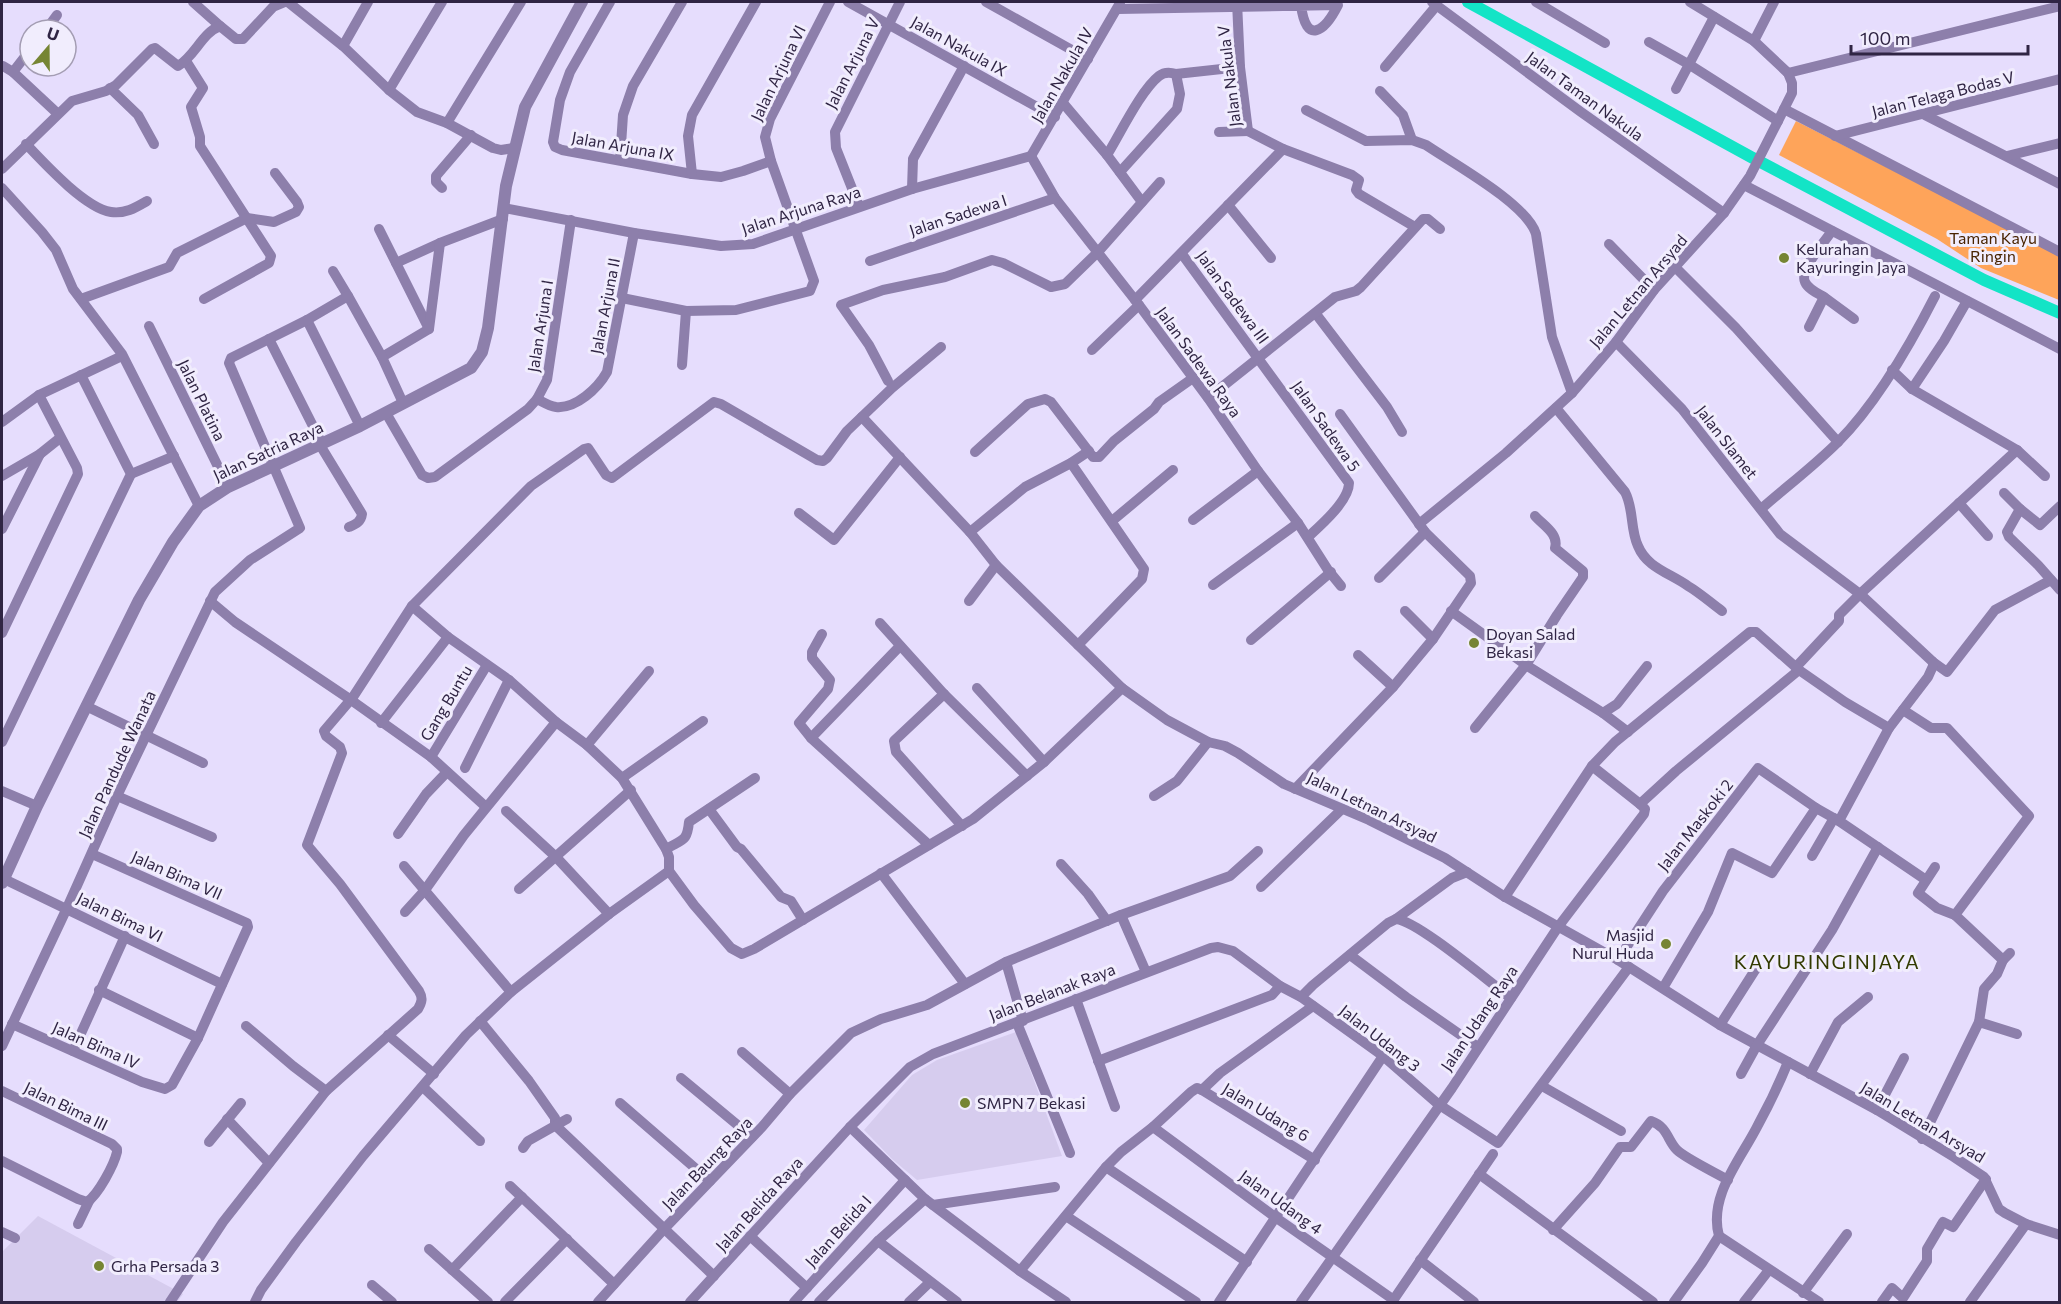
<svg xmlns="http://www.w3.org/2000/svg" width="2061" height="1304" font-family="Commissioner,sans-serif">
  <rect width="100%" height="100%" fill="#e6ddfd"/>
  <g fill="#d6ccee">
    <path d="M1016,1032L1062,1156L917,1180L892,1159L864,1130L912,1075L937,1060Z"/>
    <path d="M38,1216L183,1294L177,1302H2V1252Z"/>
  </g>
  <path fill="#fea45a" d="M1796,121L2059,255V300L1981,268L1937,239L1779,155Z"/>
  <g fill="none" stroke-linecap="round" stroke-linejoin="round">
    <path stroke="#13e4c6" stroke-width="12" d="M1468,2L1751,157L1984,280L2060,313"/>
    <g stroke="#8d7fab" stroke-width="10">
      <path d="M193,2L220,26"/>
      <path d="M288,2L343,46L389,90L417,112L447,123L493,148L501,150L514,148"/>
      <path d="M610,2L570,72L560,100L553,142L555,147L562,150L692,174L721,177L743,171L771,161"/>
      <path d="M848,2L1055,117"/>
      <path d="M986,2L1088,59"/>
      <path d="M1237,2L1240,67L1248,131"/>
      <path d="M1432,2L1581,112L1724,213"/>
      <path d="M1536,2L1605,43"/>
      <path d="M1118,9L1338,5C1325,31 1306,46 1301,5"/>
      <path d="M46,30L57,15"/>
      <path d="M1754,41L1774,2"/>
      <path d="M1649,42L1690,65L1778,121"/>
      <path d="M343,46L368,2"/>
      <path d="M186,61L203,88L191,107L200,137V146L271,256L269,263L204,299"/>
      <path d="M3,66L13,72L57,113"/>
      <path d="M1385,67L1437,5"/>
      <path d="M13,72L30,50"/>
      <path d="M1788,73L2060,6"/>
      <path d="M110,88L138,115L154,144"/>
      <path d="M1676,89L1714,17"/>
      <path d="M389,90L442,2"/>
      <path d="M1380,91L1403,115L1412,140"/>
      <path d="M1063,103L1107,155L1142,202"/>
      <path d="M1784,109L2060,252"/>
      <path d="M1306,110L1366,141L1412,140L1426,145C1454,164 1527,204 1536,234L1552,337L1572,393"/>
      <path d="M1925,115L2060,184"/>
      <path d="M447,123L521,2"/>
      <path d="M1248,131L1283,149L1352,175L1359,180L1356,190L1359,194L1415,227"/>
      <path d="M1219,132L1248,131"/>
      <path d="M1835,136L2060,79"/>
      <path d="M26,144C44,163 85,208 111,212C125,214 135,208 147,201"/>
      <path d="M1107,155C1120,134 1141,90 1159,76C1164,72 1170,72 1176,74L1240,67"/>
      <path d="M1031,156L1055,198L1139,305L1208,398L1258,471L1298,523L1328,570L1341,586"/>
      <path d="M1031,156L1120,3"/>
      <path d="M2007,156L2060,143"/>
      <path d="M620,160L623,115L633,86L682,2"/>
      <path d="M2,169L72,101L106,91L116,85L152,49L155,48L178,66C195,56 202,33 220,26L236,39H243L273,7L285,2"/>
      <path d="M1120,172L1177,109L1180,94L1176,74"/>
      <path d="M692,174L688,136L692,115L756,2"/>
      <path d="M1744,185L2060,349"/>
      <path d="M2,188L42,232L56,250L73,289L122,354L199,506"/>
      <path d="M442,188L436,182V176L471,135"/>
      <path d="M912,189L913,159L964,66"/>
      <path d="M1228,205L1271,258"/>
      <path d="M859,206L836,148L835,132L900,2"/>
      <path d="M504,208L634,233L721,246L753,244L912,189L1031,156"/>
      <path d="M379,229L429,329"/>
      <path d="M1609,244L1654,290"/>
      <path d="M1182,254L1349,483C1349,501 1320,526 1308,537"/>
      <path d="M870,261L1055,198"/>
      <path d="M396,263L440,243L503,219"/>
      <path d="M1675,267L1736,328L1838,442"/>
      <path d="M333,271L348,296"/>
      <path d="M1824,297L1854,319"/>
      <path d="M622,298L686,311L736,310L810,291L814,281L771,161L765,137L770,119L830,2"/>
      <path d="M81,299L169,267L177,253L247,218L274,222L296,212L299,207L297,202L275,173"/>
      <path d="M1135,300L1283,149"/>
      <path d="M1316,314L1387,407L1402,432"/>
      <path d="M307,320L360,426"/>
      <path d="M149,326L228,487"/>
      <path d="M1809,327L1824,297C1817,293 1808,289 1805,282C1799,270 1825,241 1832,231"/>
      <path d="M269,339L320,440V445L362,514C361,522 356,524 349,527"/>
      <path d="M1616,342L1682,409L1780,534L1860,594L1933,662L1947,672L1995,610L2051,580"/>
      <path d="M1092,350L1139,305"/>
      <path d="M382,357L429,329L440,243"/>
      <path d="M682,365L686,311"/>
      <path d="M1892,370L1912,389L2017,450L2045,476"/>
      <path d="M888,381L869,345L841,305L883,290L945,277L992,260L1003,263L1051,287L1065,284L1098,252L1160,182"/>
      <path d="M1912,389L1944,341L1967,301"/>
      <path d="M1208,398L1335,297L1356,291L1361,287L1423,219H1428L1440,229"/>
      <path d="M537,399C543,402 549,406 556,407C576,409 598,388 607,372L634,233"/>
      <path d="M1556,408L1625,492C1634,509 1630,529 1638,546C1647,568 1670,573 1688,586C1700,593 1711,603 1722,611"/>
      <path d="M386,413L422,475L428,478L435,477L528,409L537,399L547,380L571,220"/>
      <path d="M862,417L970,532L996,565L1122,688L1167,720L1208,742L1225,746L1238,753L1284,784L1369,820L1445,858L1505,897L1618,960L1720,1025L1877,1110L1954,1157L1984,1177L1999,1209L2005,1213L2026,1224L2060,1235"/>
      <path d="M2,422L39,395L122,356"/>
      <path d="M975,452L1028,404L1045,399L1051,402L1093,457H1099L1114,441L1154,409L1159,402L1193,378"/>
      <path d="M1071,463L1144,569L1142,579L1078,645"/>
      <path d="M131,474L174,456"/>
      <path d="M2,476L40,454L60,438"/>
      <path d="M2004,493L2020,509"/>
      <path d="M1959,503L1988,536"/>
      <path d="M2060,506L2040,525L2020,509L2007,532L2009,537L2038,565L2060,590"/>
      <path d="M1761,509C1786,487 1814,466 1838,442C1877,403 1910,345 1935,296"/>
      <path d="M799,513L834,540L900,457"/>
      <path d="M1193,520L1258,471"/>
      <path d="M1112,521L1173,470"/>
      <path d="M1419,524L1506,453L1572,393L1616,342L1654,290L1724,213L1750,176L1778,121L1792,93V83L1788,73L1754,41L1690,2"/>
      <path d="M2,529L40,454"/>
      <path d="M970,532L1025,487L1071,463L1089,451"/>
      <path d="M1379,578L1425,532"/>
      <path d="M1213,585L1298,523"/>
      <path d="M210,601L235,622L351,700L431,757L486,807"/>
      <path d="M969,601L996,565"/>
      <path d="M412,606L448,637L509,680L556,722"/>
      <path d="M1405,611L1433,639"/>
      <path d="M1451,611L1526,665L1603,713L1617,704L1647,666"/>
      <path d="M880,623L944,694L1027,776"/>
      <path d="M2,633L78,474L77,468L39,395"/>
      <path d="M822,634L812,652V658L830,680L828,689L799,723L811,738L929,845"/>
      <path d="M1251,640L1331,572"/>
      <path d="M1358,655L1393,687"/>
      <path d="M1796,667L1839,621V615L1860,594L2017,450"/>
      <path d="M977,688L1044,762"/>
      <path d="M944,694L894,741L896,752L962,826"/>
      <path d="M86,706L203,763"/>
      <path d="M1903,710L1931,728H1947L2029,816L1955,915L2003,960L2010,953"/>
      <path d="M1603,713L1628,732"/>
      <path d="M381,723L448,637"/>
      <path d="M1475,728L1526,665L1557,615L1583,577V571L1555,548C1559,534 1544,526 1535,516"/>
      <path d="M811,738L900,646"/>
      <path d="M2,742L131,474L81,375"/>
      <path d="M587,745L622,778L666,849L669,857V871L694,905L731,948L742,954L754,949L973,819L1044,762L1122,688"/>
      <path d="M431,757L487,665"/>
      <path d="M465,768L509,680"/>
      <path d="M622,778L703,721"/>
      <path d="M1295,789L1393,687L1433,639L1471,583L1470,576L1425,532L1340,414"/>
      <path d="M2,791L37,806"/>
      <path d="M117,796L212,837"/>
      <path d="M1154,796L1177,781L1208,742"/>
      <path d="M1640,804L1676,771L1799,670"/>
      <path d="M709,809L737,847L741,849L781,897L791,901L803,920"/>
      <path d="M506,811L556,857L609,914"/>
      <path d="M398,834L426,794L447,772"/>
      <path d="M666,849C683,839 687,842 689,822L755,778"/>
      <path d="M1812,856L1834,818"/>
      <path d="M1061,864L1088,894L1107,921"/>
      <path d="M404,866L511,992"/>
      <path d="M1935,867L1918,893L1937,908L1955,915"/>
      <path d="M881,873L965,984"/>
      <path d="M4,879L222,984"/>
      <path d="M1926,880L1839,821L1889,728L1928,677L1933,666V662"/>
      <path d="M1261,887L1342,809"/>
      <path d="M519,889L631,790"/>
      <path d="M1505,897L1592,766L1615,742L1750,632H1756L1799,670L1845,702L1889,728"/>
      <path d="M405,912L425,890L464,835L556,722L587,745L649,671"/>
      <path d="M1121,915L1146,972"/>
      <path d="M1396,919L1452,878L1467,872"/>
      <path d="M1350,955L1406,997L1478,1047"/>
      <path d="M1618,960L1663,891L1758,768L1816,808"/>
      <path d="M1006,962L1023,1021"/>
      <path d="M1663,988L1708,912L1732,853L1772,873L1816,808L1839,821"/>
      <path d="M99,990L198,1038"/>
      <path d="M1301,997L1313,985L1388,923L1396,919C1418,921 1489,982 1511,998"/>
      <path d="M1076,999L1115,1107"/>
      <path d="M480,1021L529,1081L555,1118V1125L714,1276"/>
      <path d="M1979,1022L1984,989L1997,974L2003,960"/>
      <path d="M1017,1023L1070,1153"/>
      <path d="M12,1024L142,1082L165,1089L172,1085L198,1038L248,927L247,923L92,854"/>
      <path d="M1720,1025L1757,967"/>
      <path d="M246,1026L293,1066L326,1091"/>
      <path d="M388,1035L434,1074"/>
      <path d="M2,1046L67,908L117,796L215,592L250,560L300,528L229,363L231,358L307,320L348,296L382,357L403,403"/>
      <path d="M73,1051L125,936"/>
      <path d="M742,1052L790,1094"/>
      <path d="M1098,1061L1272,995L1280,986"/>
      <path d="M1741,1074L1757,1045L1832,930L1878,847"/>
      <path d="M1810,1074L1838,1022L1868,997"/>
      <path d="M681,1078L752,1137"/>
      <path d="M1542,1086L1621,1131"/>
      <path d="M423,1087L480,1141"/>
      <path d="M1202,1090L1315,1160"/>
      <path d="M2,1091L112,1144L117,1149V1152C114,1165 98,1195 87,1202L78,1199L2,1161"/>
      <path d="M620,1103L710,1181"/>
      <path d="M1877,1110L1904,1058"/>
      <path d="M227,1119L269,1163"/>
      <path d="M850,1127L925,1199L1020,1271L1066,1302"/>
      <path d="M1153,1127L1275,1217L1394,1300"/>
      <path d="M1922,1139L1979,1022L2017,1034"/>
      <path d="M209,1142L241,1103"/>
      <path d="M523,1148L528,1141L567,1119"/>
      <path d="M1106,1167L1247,1262"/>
      <path d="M1479,1174L1653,1302"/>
      <path d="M510,1186L614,1284"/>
      <path d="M933,1205L1055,1187"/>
      <path d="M1066,1216L1196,1302"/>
      <path d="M78,1224L89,1201"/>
      <path d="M1553,1230L1595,1183L1620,1147H1631L1651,1121C1668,1127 1667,1140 1677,1150C1685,1158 1716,1173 1728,1180"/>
      <path d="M2,1232L15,1238"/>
      <path d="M750,1236L807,1288"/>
      <path d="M1719,1236L1819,1302"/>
      <path d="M878,1241L957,1302"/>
      <path d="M429,1249L488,1302"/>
      <path d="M1420,1260L1474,1302"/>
      <path d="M452,1270L522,1197"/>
      <path d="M1020,1271L1106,1167L1121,1152L1153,1127L1191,1092L1197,1088L1202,1090L1220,1073L1313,1006"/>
      <path d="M372,1285L392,1302"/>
      <path d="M1803,1293L1847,1234"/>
      <path d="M170,1302L223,1222L326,1091L418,1009C422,1002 423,998 419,991L340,884L307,845L342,753L340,747L326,736L324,731L353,697L412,606L531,486L584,449L588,448L606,475L612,478L714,402L721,404L817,460L823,461L827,458L847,431L892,388L941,347"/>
      <path d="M255,1302L261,1290L296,1242L363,1156L466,1035L512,991L609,914L669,871"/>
      <path d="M505,1302L567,1239"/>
      <path d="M598,1302L665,1228L762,1127L790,1094L851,1033L881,1019L927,1005L1006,962L1121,915L1230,876L1258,851"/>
      <path d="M690,1302L850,1127L910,1067L933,1054L1211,948L1218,947L1233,951L1280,986L1301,997L1383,1056L1438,1104L1498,1143L1629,967"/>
      <path d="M794,1302L905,1180"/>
      <path d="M819,1302L878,1241L925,1199"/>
      <path d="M909,1302L930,1282"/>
      <path d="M1219,1302L1383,1056"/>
      <path d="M1301,1302L1452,1088L1558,927L1644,814L1645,809L1640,804L1592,766"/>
      <path d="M1392,1302L1493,1154"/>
      <path d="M1674,1302L1702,1263L1719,1236C1708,1196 1741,1159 1758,1125C1769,1105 1779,1084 1788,1062"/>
      <path d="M1744,1302L1769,1270"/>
      <path d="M1882,1302L1892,1288L1903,1298L1927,1261V1249L1943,1222L1953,1227L1986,1179"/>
      <path d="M1970,1302L2026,1224"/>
    </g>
    <path stroke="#8d7fab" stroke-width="12" d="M2,883L37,806L139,600L173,542L199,506L228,487L360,426L471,368L482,352L488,328L506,186L525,107L582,2"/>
  </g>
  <g fill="#768533" stroke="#f1edfd" stroke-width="2">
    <circle cx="1784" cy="258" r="6"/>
    <circle cx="1474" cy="643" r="6"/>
    <circle cx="1666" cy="944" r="6"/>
    <circle cx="965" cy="1103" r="6"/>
    <circle cx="99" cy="1266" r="6"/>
  </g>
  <g text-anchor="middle" stroke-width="6" stroke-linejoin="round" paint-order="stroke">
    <g font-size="16" fill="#302544" stroke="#f1edfd">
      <text transform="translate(959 46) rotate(29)" y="6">Jalan Nakula IX</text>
      <text transform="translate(852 63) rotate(-63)" y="6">Jalan Arjuna V</text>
      <text transform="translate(778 73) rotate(-64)" y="6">Jalan Arjuna VI</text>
      <text transform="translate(1062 75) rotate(-60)" y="6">Jalan Nakula IV</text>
      <text transform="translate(1229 76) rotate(-97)" y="6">Jalan Nakula V</text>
      <text transform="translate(1943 94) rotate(-14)" y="6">Jalan Telaga Bodas V</text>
      <text transform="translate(1585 96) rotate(36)" y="6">Jalan Taman Nakula</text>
      <text transform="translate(623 146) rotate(10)" y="6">Jalan Arjuna IX</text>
      <text transform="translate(801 210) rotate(-18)" y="6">Jalan Arjuna Raya</text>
      <text transform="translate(958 215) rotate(-18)" y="6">Jalan Sadewa I</text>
      <text transform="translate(1638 291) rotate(-50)" y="6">Jalan Letnan Arsyad</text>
      <text transform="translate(1233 297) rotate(54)" y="6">Jalan Sadewa III</text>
      <text transform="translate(605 306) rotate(-79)" y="6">Jalan Arjuna II</text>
      <text transform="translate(540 326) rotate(-81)" y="6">Jalan Arjuna I</text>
      <text transform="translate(1199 362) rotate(54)" y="6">Jalan Sadewa Raya</text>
      <text transform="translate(202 400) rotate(64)" y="6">Jalan Platina</text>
      <text transform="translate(1326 426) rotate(55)" y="6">Jalan Sadewa 5</text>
      <text transform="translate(1727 442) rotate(52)" y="6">Jalan Slamet</text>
      <text transform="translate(268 451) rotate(-25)" y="6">Jalan Satria Raya</text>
      <text transform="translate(446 703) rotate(-59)" y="6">Gang Buntu</text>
      <text transform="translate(117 764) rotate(-65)" y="6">Jalan Pandude Wanata</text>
      <text transform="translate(1372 807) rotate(26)" y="6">Jalan Letnan Arsyad</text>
      <text transform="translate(1695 825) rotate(-52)" y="6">Jalan Maskoki 2</text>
      <text transform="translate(177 875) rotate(24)" y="6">Jalan Bima VII</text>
      <text transform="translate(120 917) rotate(26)" y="6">Jalan Bima VI</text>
      <text transform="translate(1052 992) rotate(-21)" y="6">Jalan Belanak Raya</text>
      <text transform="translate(1479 1018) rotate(-56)" y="6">Jalan Udang Raya</text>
      <text transform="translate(1380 1038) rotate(38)" y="6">Jalan Udang 3</text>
      <text transform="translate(96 1045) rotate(24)" y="6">Jalan Bima IV</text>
      <text transform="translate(66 1106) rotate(26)" y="6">Jalan Bima III</text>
      <text transform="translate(1266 1112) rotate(31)" y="6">Jalan Udang 6</text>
      <text transform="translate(1923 1122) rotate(31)" y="6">Jalan Letnan Arsyad</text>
      <text transform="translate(707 1163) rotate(-46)" y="6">Jalan Baung Raya</text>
      <text transform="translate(1281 1202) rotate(36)" y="6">Jalan Udang 4</text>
      <text transform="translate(759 1204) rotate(-48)" y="6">Jalan Belida Raya</text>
      <text transform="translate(838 1231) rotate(-48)" y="6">Jalan Belida I</text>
    </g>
    <g font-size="16" fill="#472300" stroke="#f1edfd">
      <text x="1993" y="244">Taman Kayu<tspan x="1993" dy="18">Ringin</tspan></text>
    </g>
    <g font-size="16" fill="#302544" stroke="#f1edfd" text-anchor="start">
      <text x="1796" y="255">Kelurahan<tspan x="1796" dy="18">Kayuringin Jaya</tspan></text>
      <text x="1486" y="640">Doyan Salad<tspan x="1486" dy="18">Bekasi</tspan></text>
      <text x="1654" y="941" text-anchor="end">Masjid<tspan x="1654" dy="18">Nurul Huda</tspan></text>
      <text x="977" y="1109">SMPN 7 Bekasi</text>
      <text x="111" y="1272">Grha Persada 3</text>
    </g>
    <g font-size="20" letter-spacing="1.5" fill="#323a00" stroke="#f1edfd">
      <text x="1827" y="969">KAYURINGINJAYA</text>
    </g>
  </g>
  <rect width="2061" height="1304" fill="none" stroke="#302544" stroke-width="6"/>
  <g transform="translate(48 48) rotate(20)"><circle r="28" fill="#f1edfd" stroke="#a49db3" stroke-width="1.5"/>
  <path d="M0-4.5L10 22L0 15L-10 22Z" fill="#768533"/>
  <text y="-9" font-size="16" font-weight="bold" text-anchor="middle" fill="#302544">U</text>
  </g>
  <path d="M1851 45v9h177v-9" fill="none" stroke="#302544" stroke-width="3"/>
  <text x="1860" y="45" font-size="18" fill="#302544" stroke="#f1edfd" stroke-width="4.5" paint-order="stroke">100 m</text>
</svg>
